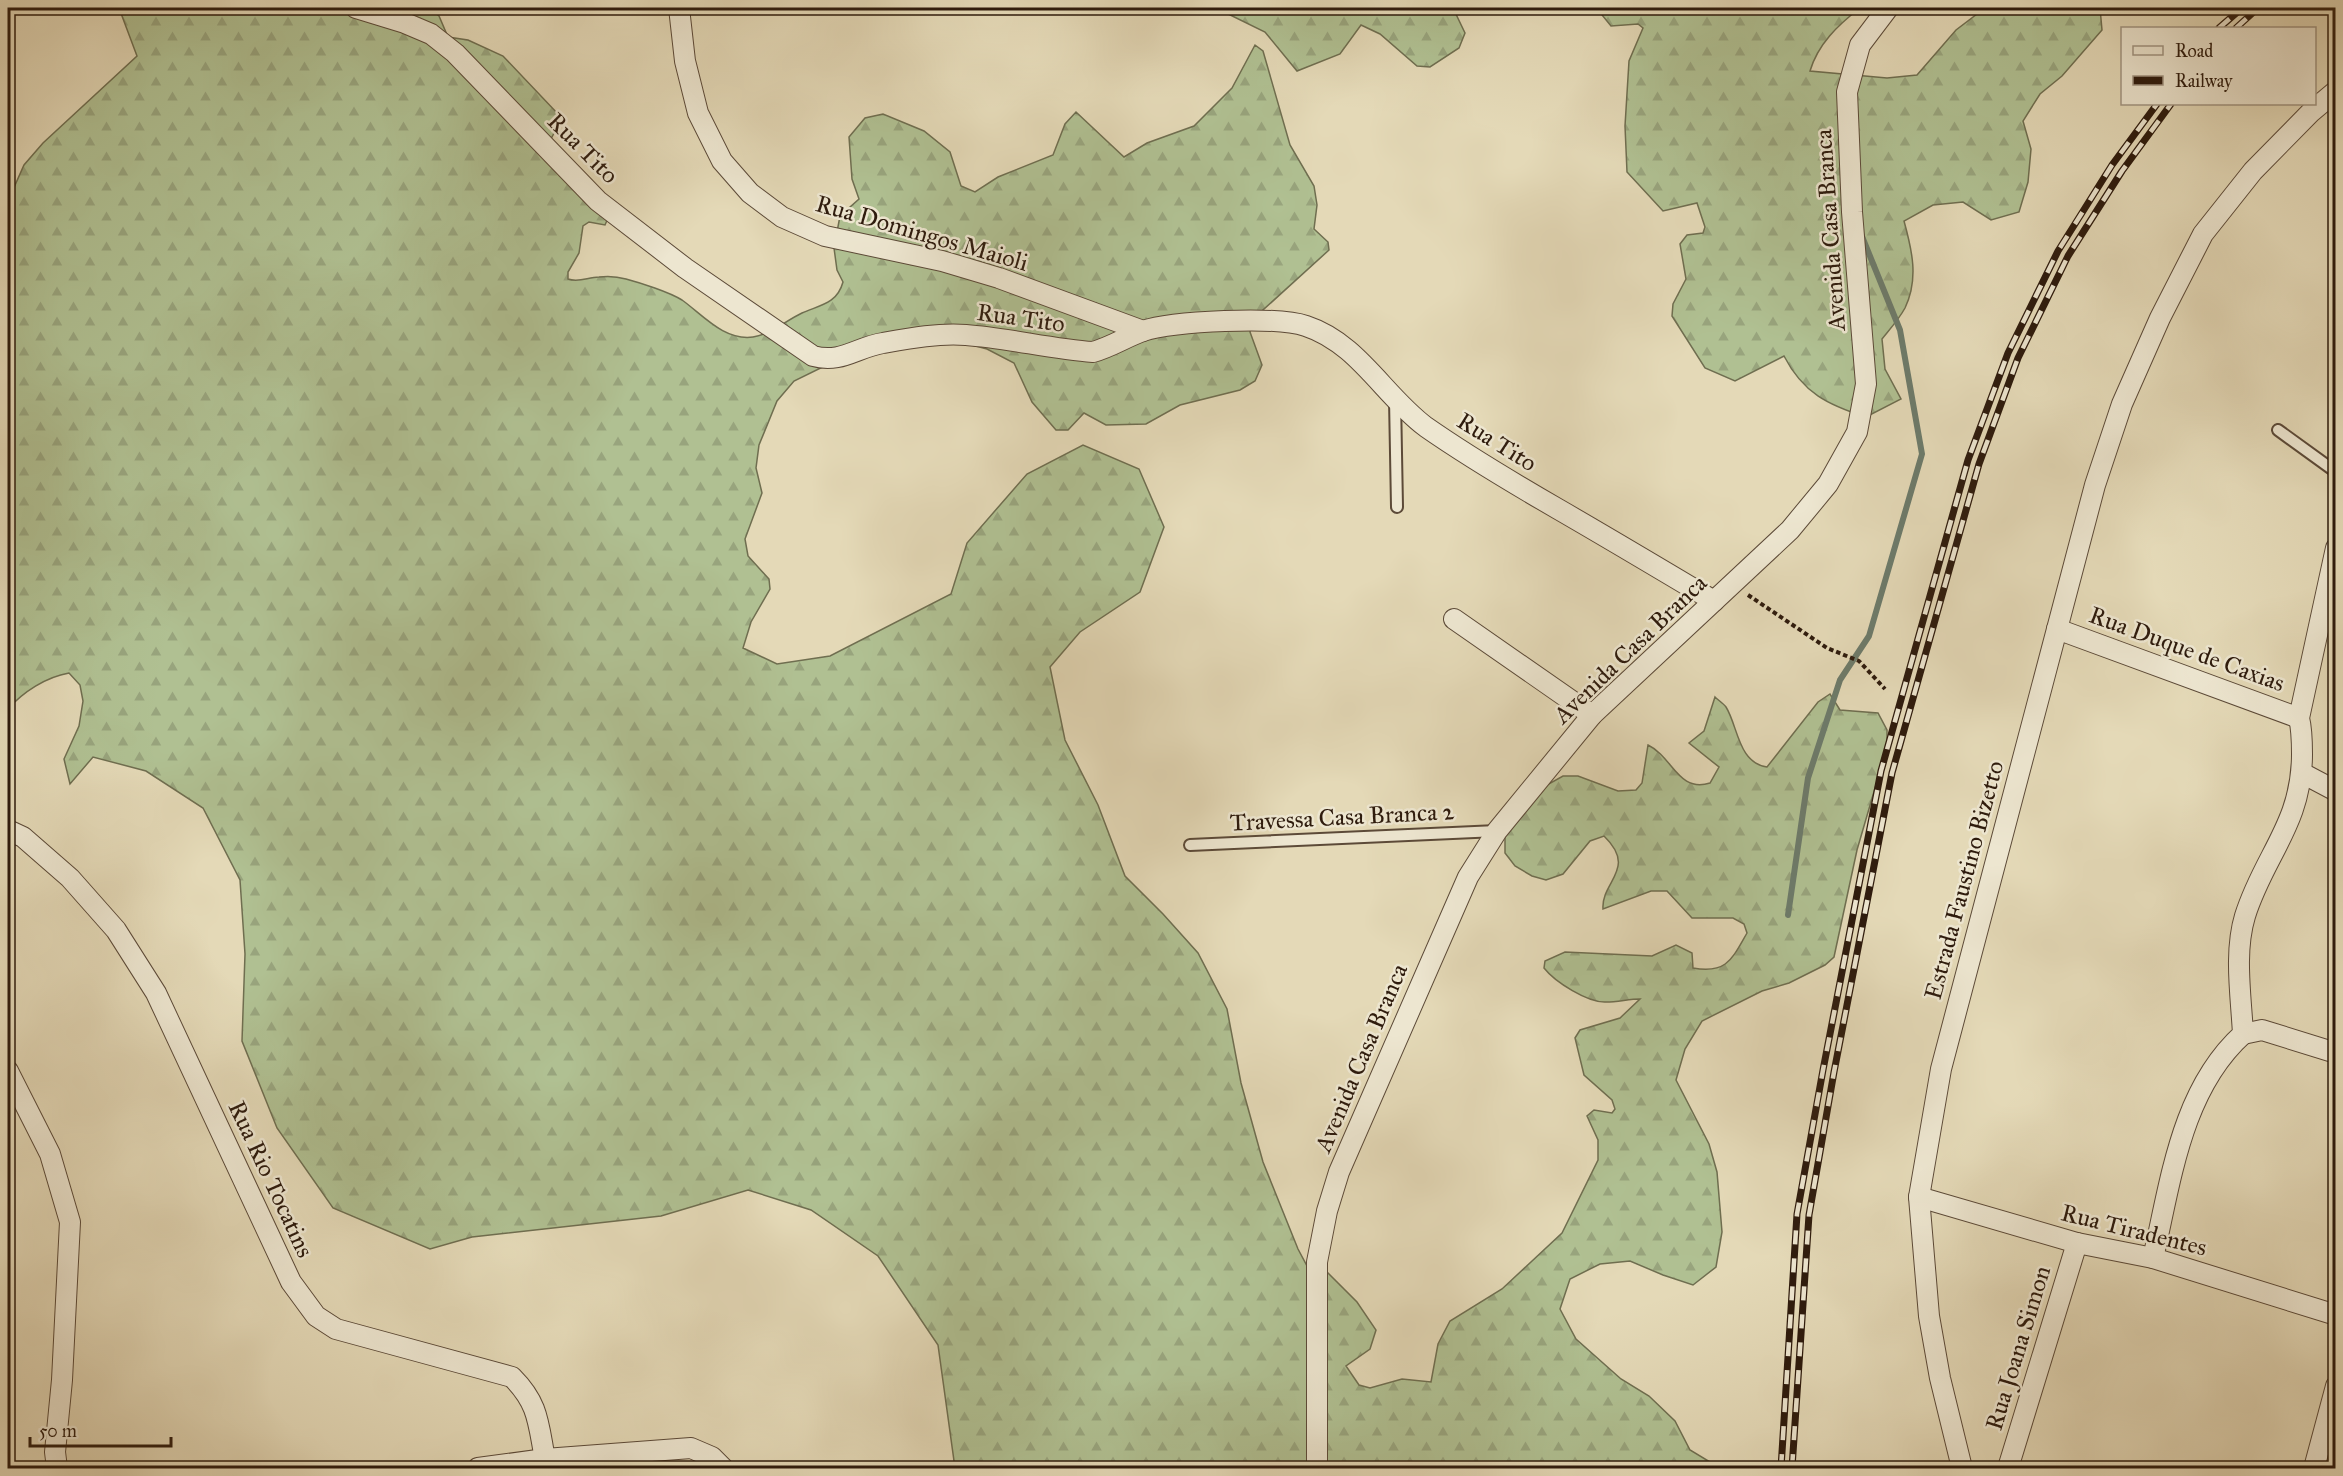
<svg xmlns="http://www.w3.org/2000/svg" width="2343" height="1476" font-family="'IM FELL Great Primer',serif">
  <defs>
    <pattern id="forest-firs" width="22" height="20" patternUnits="userSpaceOnUse" patternTransform="scale(1.5)"><rect width="22" height="20" fill="#b0c092"/><path d="M5 1l3.5 6h-7zM16 11l3.5 6h-7z" fill="#98a47d"/></pattern>
  </defs>
  <rect width="100%" height="100%" fill="#e4d9b7"/>
  <filter id="stains"><feTurbulence type="fractalNoise" baseFrequency=".00333" numOctaves="4"/><feColorMatrix values="0 0 0 0 .2 0 0 0 0 .09 0 0 0 0 .02 0 0 0 .5 -.17"/></filter>
  <radialGradient id="worn" r=".72"><stop offset=".6" stop-color="#630" stop-opacity="0"/><stop offset="1" stop-color="#630" stop-opacity=".3"/></radialGradient>
  <g fill="url(#forest-firs)" stroke="#6f6e50" stroke-width="1.5">
    <path d="M119,8H379L391,12L403,8H429L439,16L448,37L468,40L503,56L559,115V124L546,148L608,218L605,225L589,222L583,226L579,253L568,272V279C579,283 588,277 599,277C607,276 619,277 626,279C641,283 669,292 682,300C703,315 724,341 753,337C772,334 785,321 802,313C820,305 837,304 843,282L837,270L834,248L840,216L859,199L852,179L849,137L865,118L883,114L924,131L950,152L961,186L975,192L998,177L1053,155L1065,124L1076,112L1124,157L1147,143L1194,126L1232,88L1255,45L1263,51L1290,145L1314,186L1317,205L1314,229L1328,242L1329,250L1252,320L1250,332L1262,365L1255,381L1240,390L1180,405L1146,424L1106,425L1084,413L1068,430H1056L1032,402L1014,363L987,349L930,334L843,357L794,381L777,401L759,445L756,468L762,493L745,539L748,556L769,579L770,589L751,622L743,648L777,664L830,656L951,594L967,543L1027,474L1083,445L1139,469L1164,527L1140,592L1080,632L1050,667L1065,740L1098,805L1125,876L1163,914L1198,953L1227,1009L1241,1083L1263,1162L1298,1249L1315,1281L1324,1269L1357,1302L1376,1330L1370,1349L1346,1366L1359,1385L1370,1388L1402,1379L1431,1382L1438,1344L1450,1321L1502,1289L1562,1233L1598,1160V1140L1587,1116L1594,1110L1612,1113L1615,1109L1612,1100L1584,1075L1575,1038L1580,1030L1620,1018L1640,999C1629,999 1618,1002 1606,1002C1588,1003 1555,982 1544,968L1545,961L1565,952L1652,956L1676,945L1692,953L1693,968C1727,974 1732,959 1747,933L1744,924L1733,918H1692L1667,891H1651L1603,909C1601,881 1638,869 1604,836L1590,841L1563,874L1546,880L1532,876L1515,866L1505,853V836L1536,791L1563,776H1578L1618,791L1636,790L1642,783L1648,745C1673,757 1678,793 1710,783L1719,767L1689,743L1704,731L1715,697C1718,700 1723,703 1726,707C1738,726 1738,763 1767,767L1818,702L1830,694L1840,710L1878,713L1887,730V747L1857,850L1834,957L1825,965L1789,983L1762,991L1702,1021L1685,1049L1676,1080L1709,1144L1717,1172L1722,1232L1716,1267L1693,1285L1663,1275L1630,1261L1600,1264L1570,1279L1560,1309L1576,1339L1621,1379L1649,1396L1675,1421L1690,1450L1720,1468H955L938,1345L878,1256L811,1210L748,1190L661,1216L472,1237L430,1249L333,1208L277,1128L242,1041L245,954L240,880L203,808L146,771L93,757L70,784L64,759L79,726L83,701L80,685L69,673C46,677 23,692 8,709V201L24,165L43,143L137,56Z"/>
    <path d="M1220,8H1453L1465,33L1459,48L1430,67L1417,66L1380,34L1361,25L1340,54L1297,71L1265,32L1220,10Z"/>
    <path d="M1600,8H1860C1838,25 1818,44 1810,71L1887,78L1917,75L1956,30L1985,8H2100L2102,30L2062,76L2040,94L2023,121L2031,149L2028,182L2019,212L1991,220L1963,202L1933,205L1904,221C1912,250 1919,279 1905,308C1899,319 1890,329 1882,339L1885,369L1901,399L1866,417C1828,405 1803,393 1784,356L1735,381L1705,368L1672,316L1673,304L1686,279L1680,244L1687,235L1703,233L1705,227L1697,203L1663,211L1627,172L1625,126L1629,61L1643,28L1638,24L1611,26L1602,15Z"/>
  </g>
  <g fill="none" stroke-linecap="round" stroke-linejoin="round">
    <path stroke="#6d7b6b" stroke-width="6" d="M1788,915L1808,778L1840,680L1869,636L1922,454L1900,330L1861,234"/>
    <g stroke="#5c4a38" stroke-width="14">
      <g id="lane">
        <path d="M1395,399L1397,507"/>
        <path d="M2278,430L2336,472"/>
        <path d="M1190,845L1497,831"/>
      </g>
    </g>
    <g stroke="#5c4a38" stroke-width="22">
      <g id="street">
        <path d="M356,8L405,23L431,34L455,53L598,201L685,268L813,356C841,364 857,347 883,343C911,338 938,333 966,335C1008,338 1051,349 1093,352C1111,347 1126,337 1143,331C1172,321 1277,316 1306,326C1358,343 1384,396 1426,427C1469,457 1513,483 1558,509C1610,539 1662,570 1714,601"/>
        <path d="M679,8L685,61L698,113L722,161L750,193L782,217L825,236L942,261L999,278L1143,331"/>
        <path d="M1454,619L1592,715"/>
        <path d="M2057,629L2299,718"/>
        <path d="M2302,773L2336,791"/>
        <path d="M8,830L23,837L70,878L116,930L156,993L291,1282L316,1316L336,1329L512,1377C539,1404 538,1423 545,1459"/>
        <path d="M2243,1034L2262,1030L2336,1053"/>
        <path d="M8,1071L50,1154L70,1222L62,1380L55,1452L57,1468"/>
        <path d="M1919,1197L2077,1243L2153,1258L2336,1315"/>
        <path d="M2153,1258C2171,1181 2181,1090 2243,1034C2241,996 2234,952 2245,916C2264,855 2302,824 2302,754C2302,741 2302,730 2299,718L2336,548"/>
        <path d="M478,1468L545,1459L691,1448L712,1457L723,1468"/>
        <path d="M1317,1468V1262L1327,1211L1339,1172L1468,877L1497,831L1592,715L1790,530L1828,484L1857,432L1866,384L1852,212L1847,92L1860,45L1888,8"/>
        <path d="M1962,1468L1940,1378L1929,1316L1919,1197L1941,1069L2095,485L2122,404L2160,318L2203,234L2253,171L2311,112L2336,91"/>
        <path d="M2008,1468L2077,1243"/>
        <path d="M2314,1468L2336,1386"/>
      </g>
    </g>
    <path stroke="#2e1b0d" stroke-width="4" stroke-dasharray="4.5 3" stroke-linecap="butt" d="M1748,595L1827,648L1859,661L1885,689"/>
    <use href="#lane" stroke="#ede6d0" stroke-width="10"/>
    <use href="#street" stroke="#ede6d0" stroke-width="20"/>
    <g stroke="#2e1b0d" stroke-width="7">
      <g id="rail">
        <path d="M2219,28L2242,8"/>
        <path d="M2236,28L2258,8"/>
        <path d="M1781,1468L1797,1214L1823,1070L1881,771L1968,460L2008,353L2058,251L2112,165L2157,104"/>
        <path d="M1792,1468L1809,1215L1834,1072L1892,773L1979,464L2018,358L2068,256L2122,171L2171,104"/>
      </g>
    </g>
    <use href="#rail" stroke="#ede6d0" stroke-width="4.5" stroke-dasharray="14" stroke-linecap="butt"/>
  </g>
  <g text-anchor="middle" stroke-width="5" stroke-linejoin="round" paint-order="stroke">
    <g font-size="24" fill="#2e1b0d" stroke="#ede6d0">
      <text transform="translate(583 148) rotate(45)" y="8">Rua Tito</text>
      <text transform="translate(1830 230) rotate(-94)" y="8">Avenida Casa Branca</text>
      <text transform="translate(922 233) rotate(16)" y="8">Rua Domingos Maioli</text>
      <text transform="translate(1021 318) rotate(8)" y="8">Rua Tito</text>
      <text transform="translate(1497 442) rotate(32)" y="8">Rua Tito</text>
      <text transform="translate(1630 649) rotate(-44)" y="8">Avenida Casa Branca</text>
      <text transform="translate(2187 649) rotate(20)" y="8">Rua Duque de Caxias</text>
      <text transform="translate(1342 817) rotate(-3)" y="8">Travessa Casa Branca 2</text>
      <text transform="translate(1964 880) rotate(-75)" y="8">Estrada Faustino Bizetto</text>
      <text transform="translate(1361 1058) rotate(-67)" y="8">Avenida Casa Branca</text>
      <text transform="translate(271 1179) rotate(65)" y="8">Rua Rio Tocatins</text>
      <text transform="translate(2134 1230) rotate(14)" y="8">Rua Tiradentes</text>
      <text transform="translate(2018 1348) rotate(-73)" y="8">Rua Joana Simon</text>
    </g>
  </g>
  <rect width="2343" height="1476" fill="none" stroke="#e4d9b7" stroke-width="30"/>
  <rect x="9" y="9" width="2325" height="1458" fill="none" stroke="#2e1b0d" stroke-width="3"/>
  <rect x="15" y="15" width="2313" height="1446" fill="none" stroke="#2e1b0d" stroke-width="1.5"/>
  <rect x="2121" y="27" width="195" height="78" fill="#ede6d0" stroke="#a19582" stroke-width="1.5"/>
  <rect x="2133" y="46" width="30" height="9" fill="#ede6d0" stroke="#a19582" stroke-width="1.5"/>
  <text x="2175" y="57" font-size="18" fill="#2e1b0d">Road</text>
  <rect x="2133" y="76" width="30" height="9" fill="#2e1b0d" stroke="#a19582" stroke-width="1.5"/>
  <text x="2175" y="87" font-size="18" fill="#2e1b0d">Railway</text>
  <path d="M30 1437v9h141v-9" fill="none" stroke="#2e1b0d" stroke-width="3"/>
  <text x="39" y="1437" font-size="18" fill="#2e1b0d" stroke="#ede6d0" stroke-width="4.5" paint-order="stroke">50 m</text>
  <rect width="100%" height="100%" filter="url(#stains)"/>
  <rect width="100%" height="100%" fill="url(#worn)"/>
</svg>
